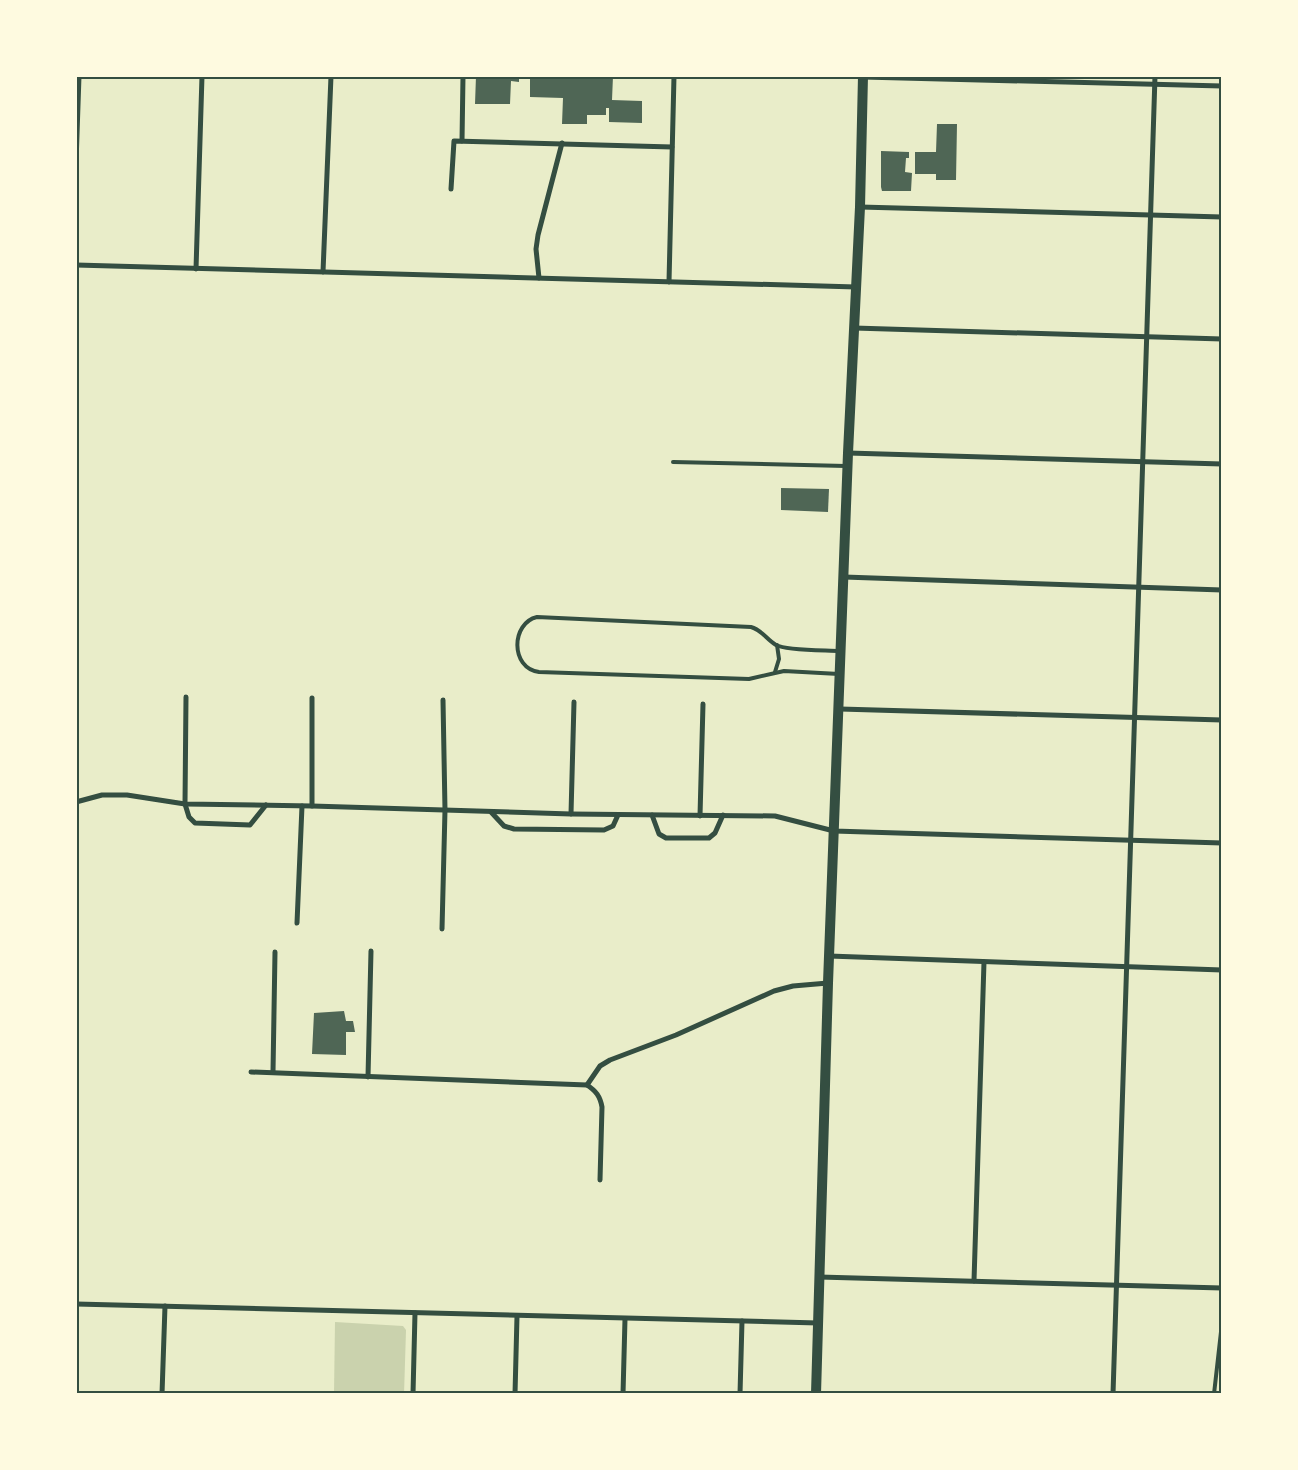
<svg xmlns="http://www.w3.org/2000/svg" width="1298" height="1470" font-family="'Work Sans',sans-serif">
  <rect width="100%" height="100%" fill="#e9edc9"/>
  <path fill="#cad2ad" d="M335,1322L403,1326L406,1330L404,1394H334Z"/>
  <g fill="#4f6655">
    <path d="M476,76H519V82L511,81L510,104H475Z"/>
    <path d="M530,76H613L612,100L642,101V123L609,122V108H606V115H587V124H562L563,98L530,97Z"/>
    <path d="M937,124H957L956,180H936V174H915V152H936Z"/>
    <path d="M881,151L909,152V158H906L905,172L912,173L911,191H882L881,187Z"/>
    <path d="M781,488L829,489L828,512L781,510Z"/>
    <path d="M344,1011L346,1021H353L355,1032H346V1055L312,1054L314,1013Z"/>
  </g>
  <g fill="none" stroke-linecap="round" stroke-linejoin="round">
    <g stroke="#344e41" stroke-width="4">
      <path d="M673,462L846,466"/>
      <path d="M775,672L779,659L777,645"/>
      <path d="M839,674L784,671L749,679L539,672C510,668 511,623 537,617L751,627C762,630 766,639 776,645C787,651 826,650 840,651"/>
      <path d="M1214,1394L1222,1323"/>
    </g>
    <g stroke="#344e41" stroke-width="5">
      <path d="M863,77L1222,86"/>
      <path d="M462,141L463,76"/>
      <path d="M76,163L79,76"/>
      <path d="M451,189L454,141L672,147"/>
      <path d="M860,207L1222,217"/>
      <path d="M76,265L856,287"/>
      <path d="M196,269L202,76"/>
      <path d="M323,272L331,76"/>
      <path d="M539,278L536,249L538,235L562,143"/>
      <path d="M669,282L674,76"/>
      <path d="M854,328L1222,339"/>
      <path d="M848,453L1222,464"/>
      <path d="M844,577L1222,590"/>
      <path d="M186,697L185,804L189,817L195,823L250,825L266,805"/>
      <path d="M840,709L1222,720"/>
      <path d="M76,802L102,795H127L185,804L312,806L571,814L775,816L834,831L1222,843"/>
      <path d="M312,806V698"/>
      <path d="M491,812L504,826L514,829L604,830L613,826L618,815"/>
      <path d="M571,814L574,702"/>
      <path d="M652,815L659,834L666,838H709L715,833L723,815"/>
      <path d="M700,816L703,704"/>
      <path d="M297,923L302,806"/>
      <path d="M442,929L445,810L443,700"/>
      <path d="M829,956L1222,970"/>
      <path d="M251,1072L587,1085C596,1091 600,1096 602,1107L600,1180"/>
      <path d="M273,1072L275,952"/>
      <path d="M368,1077L371,951"/>
      <path d="M587,1085L600,1066L610,1060L676,1035L774,991L793,986L828,983"/>
      <path d="M819,1277L1222,1288"/>
      <path d="M974,1281L984,962"/>
      <path d="M76,1304L818,1323"/>
      <path d="M162,1394L165,1306"/>
      <path d="M413,1394L415,1313"/>
      <path d="M515,1394L517,1316"/>
      <path d="M623,1394L625,1319"/>
      <path d="M740,1394L742,1321"/>
      <path d="M1113,1394L1155,76"/>
    </g>
    <path stroke="#344e41" stroke-width="10" d="M816,1394L828,983L848,453L860,207L863,76"/>
  </g>
  <rect width="1298" height="1470" fill="none" stroke="#fefae0" stroke-width="155"/>
  <rect x="78" y="78" width="1142" height="1314" fill="none" stroke="#344e41" stroke-width="2"/>
</svg>
